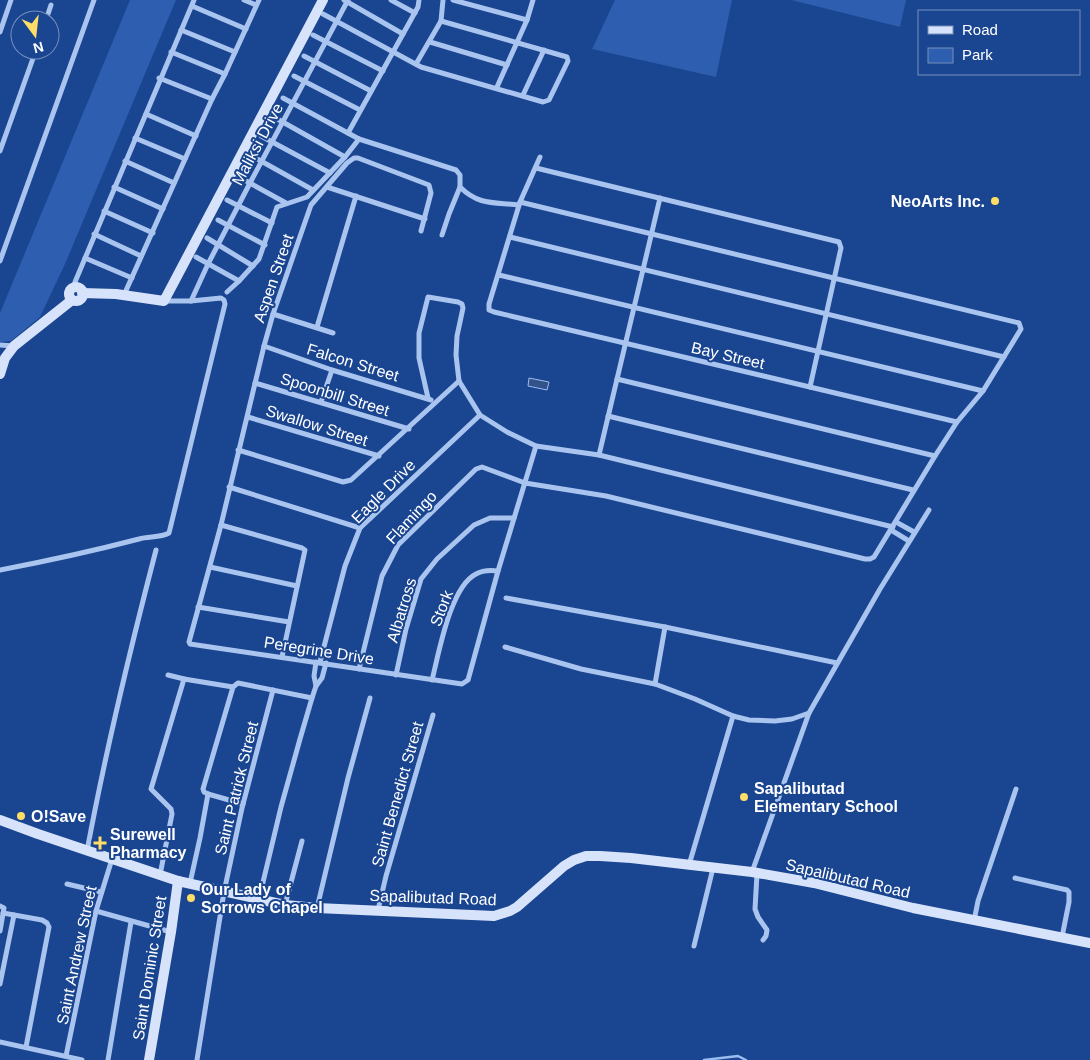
<svg xmlns="http://www.w3.org/2000/svg" width="1090" height="1060" font-family="Arial,sans-serif">
  <rect width="100%" height="100%" fill="#1a4590"/>
  <g fill="#2d5eaf">
    <path d="M130,0H176L65,264L40,317L11,341L0,342V313Z"/>
    <path d="M615,0H732L716,77L592,49Z"/>
    <path d="M791,0H906L900,27Z"/>
  </g>
  <path fill="#325289" stroke="#9cbdf1" d="M529,378L549,382L547,390L528,386Z"/>
  <g fill="none" stroke-linecap="round" stroke-linejoin="round">
    <path stroke="#9cbdf1" stroke-width="2.5" d="M704,1060L738,1056L746,1060"/>
    <g stroke="#a9c4ef" stroke-width="5">
      <path d="M244,0L256,5"/>
      <path d="M344,0L403,34"/>
      <path d="M391,0L415,13"/>
      <path d="M453,0L527,20"/>
      <path d="M192,6L246,29"/>
      <path d="M323,14L421,67L543,102L549,100L568,61L567,57L441,21"/>
      <path d="M46,20L51,5"/>
      <path d="M181,30L235,52"/>
      <path d="M0,32L11,0"/>
      <path d="M313,35L383,71"/>
      <path d="M430,42L507,65"/>
      <path d="M171,52L225,74"/>
      <path d="M304,56L371,91"/>
      <path d="M416,64L441,21L443,0"/>
      <path d="M294,76L360,110"/>
      <path d="M159,78L212,99"/>
      <path d="M497,87L527,20L533,0"/>
      <path d="M523,95L544,50"/>
      <path d="M283,98L359,139L456,170L460,175V187C479,206 495,202 519,205"/>
      <path d="M146,114L196,136"/>
      <path d="M272,116L345,157"/>
      <path d="M348,133L418,7L419,0"/>
      <path d="M261,136L330,173"/>
      <path d="M135,138L185,159"/>
      <path d="M0,151L36,50"/>
      <path d="M250,155L313,190"/>
      <path d="M540,157L520,202L489,304V310L494,312L957,422"/>
      <path d="M125,161L174,183"/>
      <path d="M536,168L839,242L841,248L810,387"/>
      <path d="M239,177L286,203"/>
      <path d="M114,187L163,209"/>
      <path d="M327,187L425,219"/>
      <path d="M227,200L272,223"/>
      <path d="M104,211L153,233"/>
      <path d="M218,220L265,245"/>
      <path d="M421,231L431,193L429,185L358,158H354L347,163L311,205L273,314L264,346L221,525L189,642L190,644C281,657 371,671 462,684L468,680L498,571L536,446"/>
      <path d="M94,234L141,256"/>
      <path d="M442,235L449,214L460,187"/>
      <path d="M510,237L1004,357"/>
      <path d="M207,238L253,266"/>
      <path d="M196,257L239,281"/>
      <path d="M85,258L132,278"/>
      <path d="M0,261L94,0"/>
      <path d="M499,275L983,391"/>
      <path d="M74,288L75,282L194,0"/>
      <path d="M227,292L239,281L259,259L277,207L307,197L345,157L359,139"/>
      <path d="M124,295L212,99L225,74L259,0"/>
      <path d="M191,301L208,264L250,183L348,0"/>
      <path d="M273,314L333,333"/>
      <path d="M317,327L356,196"/>
      <path d="M0,345L14,346"/>
      <path d="M264,346L332,370L431,400"/>
      <path d="M617,379L935,456"/>
      <path d="M255,383L409,429"/>
      <path d="M428,398L419,358V333L428,297L458,302L462,304L463,308L457,336L456,355L459,381L480,415L507,432L536,446L599,455L893,527"/>
      <path d="M321,402L332,370"/>
      <path d="M608,416L913,490"/>
      <path d="M248,417L379,456"/>
      <path d="M238,450L343,482L351,480L459,381"/>
      <path d="M599,455L660,198"/>
      <path d="M229,487L360,528"/>
      <path d="M896,522L914,532"/>
      <path d="M221,525L302,548L305,550L282,657"/>
      <path d="M891,530L909,541"/>
      <path d="M210,567L297,586"/>
      <path d="M0,570C47,561 93,551 139,539C149,536 160,538 169,533L225,304L224,300L221,298L191,301H164"/>
      <path d="M506,598L665,627L837,663"/>
      <path d="M198,607L289,622"/>
      <path d="M505,647L581,669L655,684L695,699L733,716L749,720L775,721L792,719L809,713"/>
      <path d="M316,662L314,676L316,686"/>
      <path d="M320,662L345,566L360,528L480,415"/>
      <path d="M359,669L382,576L398,545L476,469L482,467L525,483L606,496L865,559H870L874,557L935,456L957,422L983,391L1021,329L1019,323L520,202"/>
      <path d="M168,675L184,679"/>
      <path d="M396,675L406,629L421,579L437,559L474,525L490,518H514"/>
      <path d="M432,680C439,653 450,587 476,574C483,570 490,570 498,571"/>
      <path d="M655,684L665,627"/>
      <path d="M243,804L208,794L204,792L203,789L233,687L238,683L312,698"/>
      <path d="M87,851C106,749 130,650 156,550"/>
      <path d="M689,865L733,716"/>
      <path d="M752,872L809,713L880,589L929,510"/>
      <path d="M757,874L755,909L758,917L767,930L766,936L763,940"/>
      <path d="M160,875L172,814L171,809L151,789L184,679L233,687"/>
      <path d="M1015,878L1067,890L1069,892V902L1062,937"/>
      <path d="M190,883L200,838L208,794"/>
      <path d="M67,884L101,892"/>
      <path d="M259,899L281,807L300,739L312,698L316,686L322,678L326,663"/>
      <path d="M285,905L302,841"/>
      <path d="M0,906L4,908L0,931"/>
      <path d="M317,908L348,778L370,698"/>
      <path d="M378,910L386,876L433,715"/>
      <path d="M96,911L171,932"/>
      <path d="M3,913L42,920L47,923L49,927L26,1047"/>
      <path d="M974,921L978,901L1016,789"/>
      <path d="M694,946L713,868"/>
      <path d="M0,984L14,915"/>
      <path d="M0,1042L82,1060"/>
      <path d="M66,1056L96,911L112,859"/>
      <path d="M108,1060L131,922"/>
      <path d="M197,1060L224,892L242,808L273,690"/>
    </g>
    <g stroke="#d6e3fa" stroke-width="10">
      <circle cx="76" cy="294" r="7"/>
      <path d="M82,293L116,294L164,301L323,0"/>
      <path d="M0,374L5,358L14,346L72,300"/>
      <path d="M0,820L38,834L178,881L285,905L317,908L494,916L510,911L517,907L564,866L574,860L586,856H600L631,858L752,872L814,883L913,908L1090,943"/>
      <path d="M149,1060L171,932L178,881"/>
    </g>
  </g>
  <g fill="#ffde67" stroke="#1a4590" stroke-width="2">
    <circle cx="995" cy="201" r="5"/>
    <circle cx="744" cy="797" r="5"/>
    <circle cx="21" cy="816" r="5"/>
    <path d="M97.5 835.5h5v5h5v5h-5v5h-5v-5h-5v-5h5z"/>
    <circle cx="191" cy="898" r="5"/>
  </g>
  <g text-anchor="middle" stroke-width="4" stroke-linejoin="round" paint-order="stroke">
    <g font-size="16" fill="#fff" stroke="#1a4590">
      <text transform="translate(257 144) rotate(-62)" y="6">Maliksi Drive</text>
      <text transform="translate(273 278) rotate(-71)" y="6">Aspen Street</text>
      <text transform="translate(728 355) rotate(13)" y="6">Bay Street</text>
      <text transform="translate(353 362) rotate(17)" y="6">Falcon Street</text>
      <text transform="translate(335 394) rotate(17)" y="6">Spoonbill Street</text>
      <text transform="translate(317 425) rotate(17)" y="6">Swallow Street</text>
      <text transform="translate(383 491) rotate(-45)" y="6">Eagle Drive</text>
      <text transform="translate(411 517) rotate(-47)" y="6">Flamingo</text>
      <text transform="translate(441 608) rotate(-69)" y="6">Stork</text>
      <text transform="translate(401 610) rotate(-73)" y="6">Albatross</text>
      <text transform="translate(319 650) rotate(9)" y="6">Peregrine Drive</text>
      <text transform="translate(236 788) rotate(-76)" y="6">Saint Patrick Street</text>
      <text transform="translate(397 794) rotate(-74)" y="6">Saint Benedict Street</text>
      <text transform="translate(848 878) rotate(13)" y="6">Sapalibutad Road</text>
      <text transform="translate(433 897) rotate(2)" y="6">Sapalibutad Road</text>
      <text transform="translate(76 955) rotate(-78)" y="6">Saint Andrew Street</text>
      <text transform="translate(149 968) rotate(-81)" y="6">Saint Dominic Street</text>
    </g>
    <g font-size="16" font-weight="bold" fill="#fff" stroke="#1a4590" text-anchor="start">
      <text x="985" y="207" text-anchor="end">NeoArts Inc.</text>
      <text x="754" y="794">Sapalibutad<tspan x="754" dy="18">Elementary School</tspan></text>
      <text x="31" y="822">O!Save</text>
      <text x="110" y="840">Surewell<tspan x="110" dy="18">Pharmacy</tspan></text>
      <text x="201" y="895">Our Lady of<tspan x="201" dy="18">Sorrows Chapel</tspan></text>
    </g>
  </g>
  <rect x="918" y="10" width="162" height="65" fill="#1a4590" stroke="#768fbc"/>
  <rect x="928" y="26" width="25" height="8" fill="#d6e3fa" stroke="#768fbc"/>
  <text x="962" y="35" font-size="15" fill="#ffffff">Road</text>
  <rect x="928" y="48" width="25" height="15" fill="#2d5eaf" stroke="#768fbc"/>
  <text x="962" y="60" font-size="15" fill="#ffffff">Park</text>
  <g transform="translate(35 35) rotate(165)"><circle r="24" fill="#1a4590" stroke="#768fbc"/>
  <path d="M0-4L9 19L0 12L-9 19Z" fill="#ffde67"/>
  <text y="-8" font-size="14" font-weight="bold" text-anchor="middle" fill="#ffffff">N</text>
  </g>
</svg>
